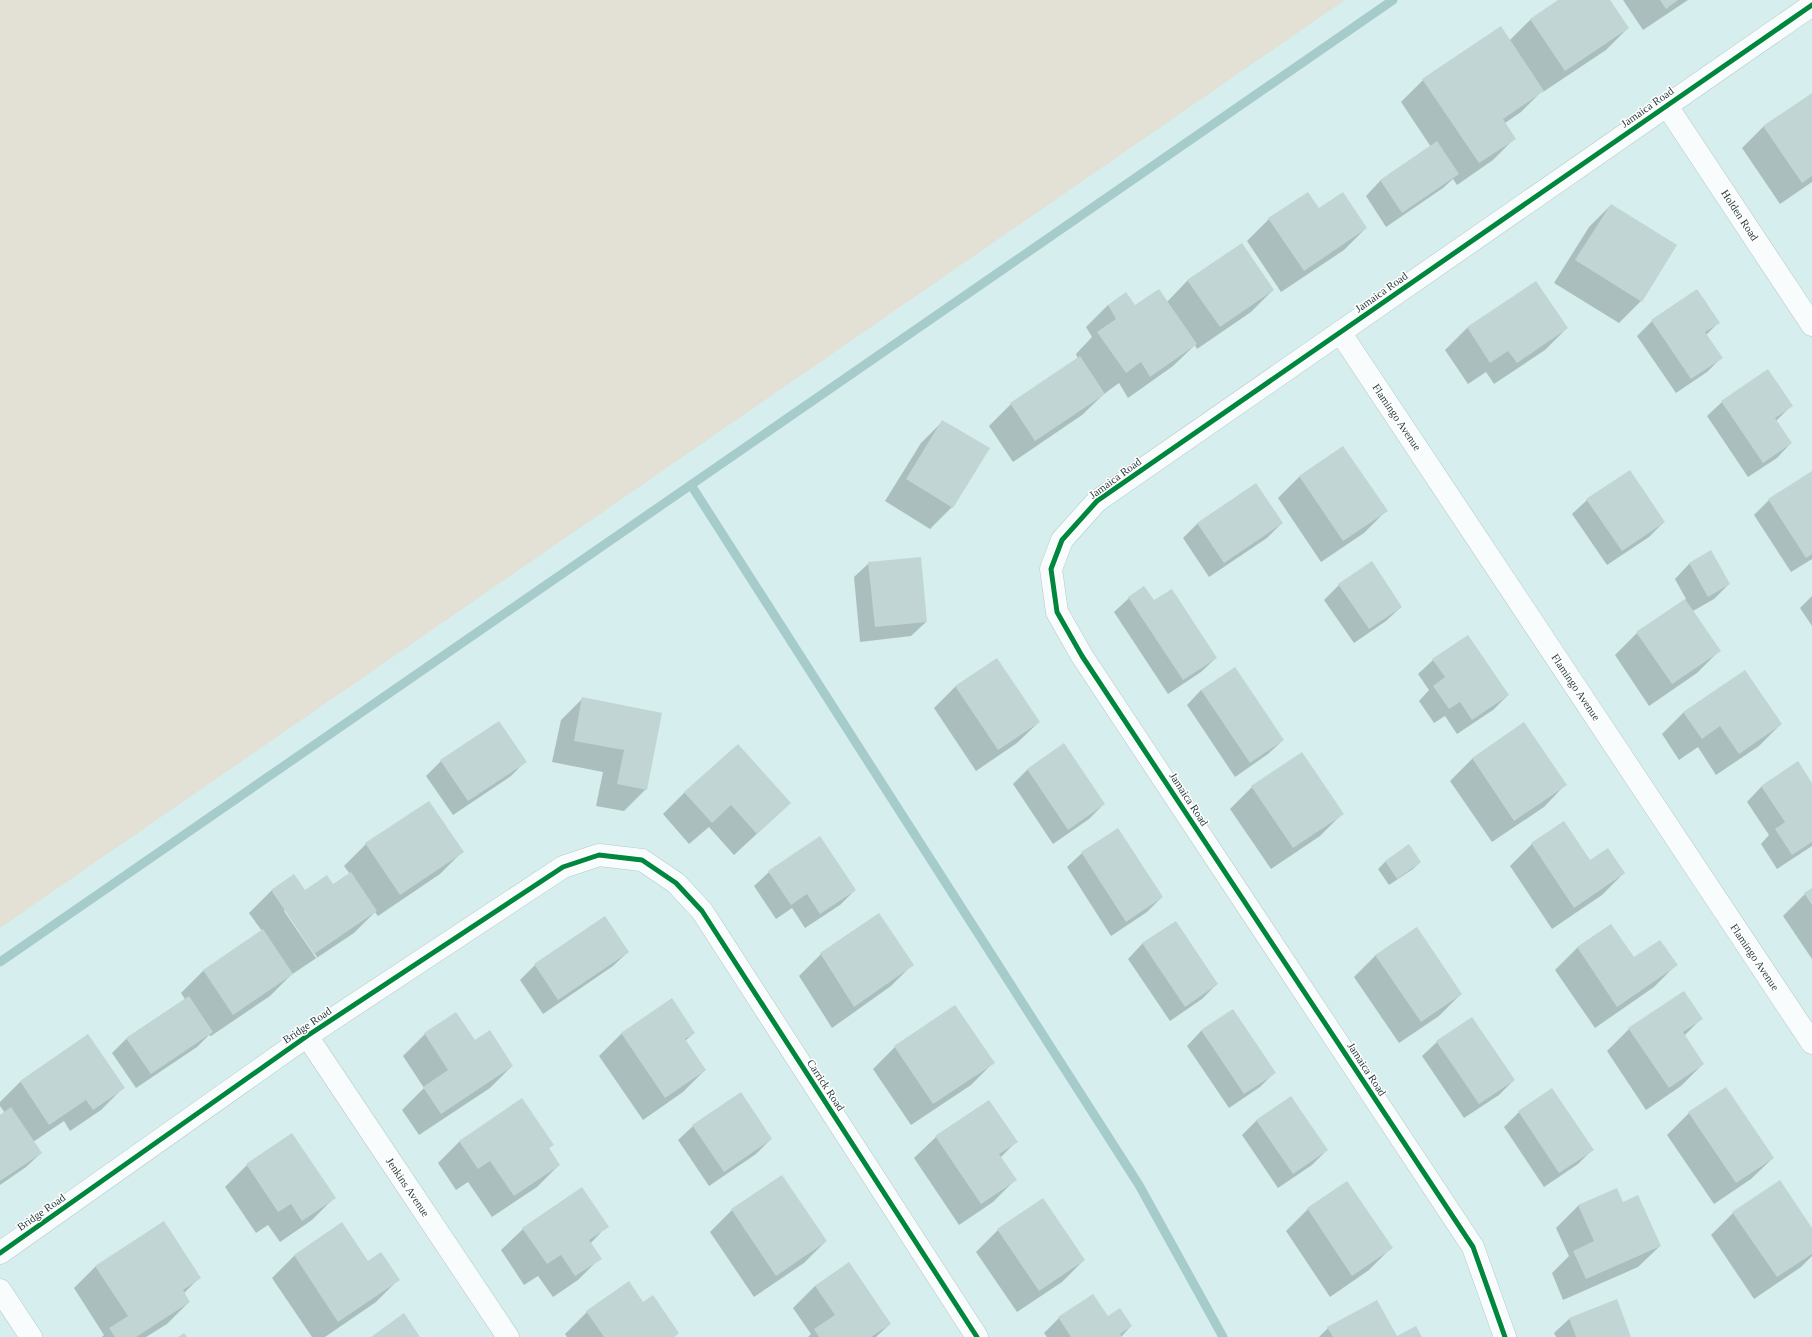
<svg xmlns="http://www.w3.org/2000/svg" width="1812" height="1337" font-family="'Times New Roman',serif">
  <rect width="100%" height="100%" fill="#d6eeee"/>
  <path fill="#e3e0d5" d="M0,0H1345L0,928Z"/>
  <g fill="#0003" fill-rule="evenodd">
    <path d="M1559,0H1609L1628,28L1606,50L1543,92L1542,91L1521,112L1505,123L1515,138L1493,160L1457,185L1453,179L1443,188L1386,227L1366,196L1380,181L1431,147L1401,102L1423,80L1509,41L1530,20Z"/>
    <path d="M1623,0H1688L1643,30Z"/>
    <path d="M1812,94V182L1780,204L1742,148L1764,126Z"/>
    <path d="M1611,205L1675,245L1641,301L1619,323L1554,283L1589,227Z"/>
    <path d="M1319,210L1366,228L1344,250L1281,292L1247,241L1269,219Z"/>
    <path d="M1188,280L1273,290L1251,312L1197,349L1195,345L1173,366L1128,398L1119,383L1104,394L1082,415L1013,462L989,426L1011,404L1078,359L1076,354L1092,337L1086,327L1108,305L1135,307L1167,302Z"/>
    <path d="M1536,282L1567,328L1545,350L1494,384L1486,372L1468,384L1445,350L1467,328Z"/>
    <path d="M1697,291L1718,323L1706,335L1721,358L1707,372L1676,393L1637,336L1652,321Z"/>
    <path d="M1722,402L1791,406L1776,421L1791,443L1777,458L1748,477L1707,416Z"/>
    <path d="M943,421L952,507L930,529L885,501L921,443Z"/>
    <path d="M1812,473V559L1791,572L1754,515L1769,500Z"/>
    <path d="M1300,476L1386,511L1364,533L1321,562L1278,498Z"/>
    <path d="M1256,484L1282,523L1267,538L1209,577L1183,538L1197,524Z"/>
    <path d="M1587,500L1664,522L1649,537L1607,565L1572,514Z"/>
    <path d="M1711,552L1729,584L1714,599L1693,611L1719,651L1697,673L1649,706L1615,655L1637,633L1686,599L1675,579L1689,564Z"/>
    <path d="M869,563L926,622L911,636L860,642L854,577Z"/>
    <path d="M1339,585L1401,607L1386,621L1354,643L1324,600Z"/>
    <path d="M1812,596V626L1800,608Z"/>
    <path d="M1129,598L1154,602L1216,658L1201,672L1168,694L1114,612Z"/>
    <path d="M1433,660L1508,695L1493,710L1457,734L1445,716L1434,723L1419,701L1429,690L1418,674Z"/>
    <path d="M956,686L1039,722L1017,743L976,771L934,708Z"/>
    <path d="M1201,690L1283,740L1268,754L1235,777L1187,705Z"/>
    <path d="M583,698L660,713L646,789L624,811L596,806L603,772L552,762L561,720Z"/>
    <path d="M1684,712L1781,724L1759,746L1716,775L1698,747L1679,760L1662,734Z"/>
    <path d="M1524,724L1565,785L1544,807L1492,842L1450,781L1472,759Z"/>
    <path d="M1064,745L1104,804L1089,819L1053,844L1013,784L1027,770Z"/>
    <path d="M441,761H526L511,776L453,815L426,776Z"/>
    <path d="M1797,763L1812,785V846L1777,869L1761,844L1769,835L1747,802L1761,787Z"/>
    <path d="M1252,787L1342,814L1320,836L1271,869L1230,809Z"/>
    <path d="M685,792L790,803L734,855L709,827L689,844L663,814Z"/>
    <path d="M1564,822L1590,862L1624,873L1602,895L1552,929L1510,866L1532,844Z"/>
    <path d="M366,844L462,852L440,874L378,916L375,912L354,933L291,975L270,996L211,1036L209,1035L197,1047L136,1088L112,1053L127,1038L185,999L181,993L203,971L262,931L249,913L271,891L294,876L305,891L333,886L350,874L344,866ZM285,909L317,957L316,958L284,911Z"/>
    <path d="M1409,846L1420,862L1413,869L1389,885L1378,869L1385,862Z"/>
    <path d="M1082,853L1162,897L1147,912L1111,936L1067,867Z"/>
    <path d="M769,872L855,890L840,905L805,928L792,908L776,919L754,886Z"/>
    <path d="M1812,889V959L1783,916L1805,894Z"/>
    <path d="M1175,922L1217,984L1202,999L1170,1021L1128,959L1142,944Z"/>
    <path d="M1611,925L1634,958L1676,965L1654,987L1595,1028L1555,970L1577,948Z"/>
    <path d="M628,952L613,966L543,1014L520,980L535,965Z"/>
    <path d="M821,954L913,964L891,986L832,1028L799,976Z"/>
    <path d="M1376,955L1461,994L1439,1016L1399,1043L1354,977Z"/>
    <path d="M1683,992L1701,1019L1684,1036L1703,1064L1681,1086L1646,1110L1607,1051L1629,1029Z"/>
    <path d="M671,1000L694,1033L685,1041L705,1070L683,1092L643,1120L599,1056L621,1034Z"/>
    <path d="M1232,1010L1274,1073L1260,1087L1229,1108L1187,1046L1201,1031Z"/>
    <path d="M425,1034L474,1041L512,1066L490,1088L419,1135L402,1110L424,1088L403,1056Z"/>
    <path d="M88,1036L123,1088L101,1110L70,1131L64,1121L33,1142L41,1153L26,1167L0,1185V1116L5,1113L0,1106V1102L20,1082Z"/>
    <path d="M1437,1042L1514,1080L1499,1095L1464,1118L1422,1056Z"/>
    <path d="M895,1047L993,1063L971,1085L911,1125L873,1069Z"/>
    <path d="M1552,1090L1592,1150L1578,1164L1544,1187L1504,1127L1519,1112Z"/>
    <path d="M1689,1113L1773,1158L1751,1179L1714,1204L1667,1135Z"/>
    <path d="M1257,1120L1327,1150L1312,1165L1278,1188L1242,1135Z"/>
    <path d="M693,1126L771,1139L756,1154L709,1186L678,1140Z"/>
    <path d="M936,1137L1016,1142L1000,1158L1015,1180L993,1202L959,1225L914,1158Z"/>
    <path d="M460,1141L552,1145L548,1149L559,1165L537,1187L492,1217L468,1182L456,1190L438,1163Z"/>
    <path d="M247,1165L334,1198L312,1220L280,1242L268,1225L256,1233L225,1187Z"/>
    <path d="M1347,1183L1391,1248L1369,1270L1330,1297L1286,1231L1308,1209Z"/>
    <path d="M1616,1189L1623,1204L1660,1246L1638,1267L1563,1300L1552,1273L1569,1256L1556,1228L1578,1206Z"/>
    <path d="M732,1210L826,1241L804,1263L754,1297L710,1232Z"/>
    <path d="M1733,1213L1812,1229V1256L1801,1267L1754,1299L1711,1235Z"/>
    <path d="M342,1224L368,1262L398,1280L376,1302L325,1337H312L272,1278L294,1256Z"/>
    <path d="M607,1226L590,1244L600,1258L578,1280L553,1297L538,1276L524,1285L501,1250L523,1229Z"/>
    <path d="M998,1230L1084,1260L1062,1282L1017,1312L976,1252Z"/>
    <path d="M849,1263L890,1324L876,1337H808L811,1334L793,1308L815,1286Z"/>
    <path d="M96,1266L199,1278L184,1293L189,1302L167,1324L146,1337H102L104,1335L74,1288Z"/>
    <path d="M1093,1295L1107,1317L1131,1326L1121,1337H1047L1044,1333L1059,1318Z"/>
    <path d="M643,1303L678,1333L674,1337H567L565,1334L587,1312Z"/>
    <path d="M1569,1319L1630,1337H1556L1554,1333Z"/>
    <path d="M1328,1328L1396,1337H1319Z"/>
  </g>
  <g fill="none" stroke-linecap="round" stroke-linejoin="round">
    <g stroke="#a6cbcb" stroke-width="9">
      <path d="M691,485L1139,1185L1223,1337"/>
      <path d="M0,962L1393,0"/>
    </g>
  </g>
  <g fill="#c2d5d5">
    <path d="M1558,0H1610L1629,28L1565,71L1530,19Z"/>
    <path d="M1660,0H1678L1666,9Z"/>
    <path d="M1501,26L1544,91L1503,119L1516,139L1479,163L1422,79Z"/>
    <path d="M1812,93V176L1802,183L1763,126Z"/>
    <path d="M1437,141L1459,174L1402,213L1380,180Z"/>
    <path d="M1308,192L1319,208L1343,192L1367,228L1304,271L1268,218Z"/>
    <path d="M1611,204L1677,245L1642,302L1575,260Z"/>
    <path d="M1242,243L1274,290L1220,327L1187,280Z"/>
    <path d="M1536,281L1568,328L1517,363L1508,351L1490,363L1467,327Z"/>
    <path d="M1159,289L1197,344L1150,377L1141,362L1126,373L1097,332L1116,319L1108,305L1126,292L1135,305Z"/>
    <path d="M1697,289L1720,323L1705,332L1723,358L1691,379L1651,320Z"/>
    <path d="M1080,356L1105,394L1035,441L1010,403Z"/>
    <path d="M1768,369L1793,406L1775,418L1792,443L1763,463L1721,401Z"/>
    <path d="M942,420L990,448L953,508L906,479Z"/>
    <path d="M1343,446L1388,511L1343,541L1299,476Z"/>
    <path d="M1630,470L1665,522L1622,551L1586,499Z"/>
    <path d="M1812,471V554L1806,558L1768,499Z"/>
    <path d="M1256,483L1283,523L1224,563L1197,523Z"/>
    <path d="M1711,550L1730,584L1708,597L1689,563Z"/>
    <path d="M921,557L927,622L875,627L868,562Z"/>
    <path d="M1372,561L1402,607L1369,629L1338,584Z"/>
    <path d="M1144,586L1154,600L1172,589L1217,658L1183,680L1128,597Z"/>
    <path d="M1685,599L1721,651L1672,684L1636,632Z"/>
    <path d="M1468,635L1509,695L1472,720L1460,702L1449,709L1433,686L1445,677L1432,659Z"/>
    <path d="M997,658L1040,722L998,750L955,686Z"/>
    <path d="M1235,667L1284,740L1250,763L1201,690Z"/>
    <path d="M1745,670L1782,724L1739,754L1720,726L1702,739L1683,712Z"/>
    <path d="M582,697L662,713L647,790L617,784L624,750L574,741Z"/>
    <path d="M499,721L527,762L468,801L440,760Z"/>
    <path d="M1524,722L1567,785L1514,821L1472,758Z"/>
    <path d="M1064,743L1105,804L1068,830L1027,769Z"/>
    <path d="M738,744L791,803L757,834L731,805L712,823L684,792Z"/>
    <path d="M1302,752L1344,814L1293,848L1251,786Z"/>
    <path d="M1798,761L1812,783V842L1792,855L1775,829L1785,822L1761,786Z"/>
    <path d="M429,801L464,852L400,895L365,843Z"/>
    <path d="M1564,821L1590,860L1608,848L1625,873L1574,908L1531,843Z"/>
    <path d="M1118,828L1163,897L1126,922L1081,852Z"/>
    <path d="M820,836L856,890L820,914L807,894L791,905L768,871Z"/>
    <path d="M1409,844L1421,862L1397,879L1385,861Z"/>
    <path d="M351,872L377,911L314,954L271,890L294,874L305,890L327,875L333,884Z"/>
    <path d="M1812,888V905L1804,893Z"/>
    <path d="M879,913L914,965L854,1007L820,953Z"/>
    <path d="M605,916L629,952L558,1000L534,964Z"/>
    <path d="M1176,921L1218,984L1185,1007L1142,943Z"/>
    <path d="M1611,924L1634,957L1660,940L1678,965L1617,1007L1577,947Z"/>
    <path d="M1417,927L1462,994L1421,1022L1375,955Z"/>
    <path d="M263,929L293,974L233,1015L203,970Z"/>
    <path d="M1684,991L1703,1019L1683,1032L1704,1064L1669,1088L1628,1028Z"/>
    <path d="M189,996L213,1032L151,1074L126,1038Z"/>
    <path d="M672,998L695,1033L685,1039L706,1070L665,1098L621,1033Z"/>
    <path d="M955,1005L995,1063L933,1104L894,1046Z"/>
    <path d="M1233,1009L1276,1073L1244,1094L1201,1030Z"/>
    <path d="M456,1012L475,1040L490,1030L513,1066L441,1114L423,1087L448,1070L424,1033Z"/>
    <path d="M1472,1017L1515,1080L1479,1104L1436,1041Z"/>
    <path d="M88,1034L125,1088L93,1110L86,1100L49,1125L20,1081Z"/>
    <path d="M1726,1087L1774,1158L1736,1183L1688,1112Z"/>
    <path d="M1552,1088L1594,1150L1559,1173L1518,1111Z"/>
    <path d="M741,1092L772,1139L724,1172L692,1125Z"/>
    <path d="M1291,1096L1328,1150L1293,1174L1256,1120Z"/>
    <path d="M522,1098L554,1145L549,1148L560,1165L514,1196L490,1161L478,1169L459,1141Z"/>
    <path d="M989,1100L1018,1142L999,1154L1017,1180L981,1204L935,1136Z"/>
    <path d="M11,1107L42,1153L0,1181V1115Z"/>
    <path d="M292,1133L336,1198L302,1221L291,1204L278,1212L246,1164Z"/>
    <path d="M782,1175L827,1241L776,1276L731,1209Z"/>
    <path d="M1780,1180L1812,1228V1254L1777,1277L1732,1212Z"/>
    <path d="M1347,1181L1393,1248L1352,1276L1307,1208Z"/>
    <path d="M582,1187L609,1227L589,1240L602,1259L575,1276L561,1255L547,1264L522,1228Z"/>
    <path d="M1617,1188L1623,1202L1638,1195L1661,1246L1586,1279L1573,1251L1594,1241L1578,1205Z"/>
    <path d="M1043,1198L1085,1260L1039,1291L997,1229Z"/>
    <path d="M164,1221L201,1278L183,1290L190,1302L136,1337H115L109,1328L128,1316L95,1266Z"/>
    <path d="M342,1222L368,1261L381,1252L400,1280L338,1322L294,1255Z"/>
    <path d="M849,1262L891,1324L871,1337H819L814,1329L835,1315L815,1286Z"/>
    <path d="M629,1281L643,1302L653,1295L679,1333L674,1337H604L586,1311Z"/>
    <path d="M1093,1294L1108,1316L1120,1308L1132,1326L1120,1334L1122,1337H1071L1058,1317Z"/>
    <path d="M1617,1299L1631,1337H1576L1569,1318Z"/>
    <path d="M1377,1300L1397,1336L1416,1326L1422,1337H1333L1327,1327Z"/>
    <path d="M404,1313L420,1337H371Z"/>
    <path d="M184,1333L187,1337H178Z"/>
  </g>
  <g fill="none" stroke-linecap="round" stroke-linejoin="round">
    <g stroke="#b6c9c9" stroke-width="23">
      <g id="minor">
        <path d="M1667,106L1812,325"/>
        <path d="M1340,332L1812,1043"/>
        <path d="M307,1036L508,1337"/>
        <path d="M0,1253L307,1036L563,867L599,855L642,860L676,883L702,911L977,1337"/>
        <path d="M0,1290L31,1337"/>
        <path d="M1505,1337L1473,1247L1082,656L1057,612L1051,569L1062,540L1097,501L1812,5"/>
      </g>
    </g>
    <use href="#minor" stroke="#f9fcfc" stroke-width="22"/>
    <g stroke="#fff" stroke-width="8">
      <g id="cycleway">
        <path d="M0,1253L307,1036L563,867L599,855L642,860L676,883L702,911L977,1337"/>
        <path d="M1505,1337L1473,1247L1082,656L1057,612L1051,569L1062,540L1097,501L1812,5"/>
      </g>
    </g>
    <use href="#cycleway" stroke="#00873e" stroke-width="5"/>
  </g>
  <g text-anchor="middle" stroke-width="3" stroke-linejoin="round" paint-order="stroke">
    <g font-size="11" fill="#2d3e3e" stroke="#fff">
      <text transform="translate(1647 107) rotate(-35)" y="4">Jamaica Road</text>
      <text transform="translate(1740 215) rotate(57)" y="4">Holden Road</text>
      <text transform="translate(1381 292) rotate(-35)" y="4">Jamaica Road</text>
      <text transform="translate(1397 417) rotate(56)" y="4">Flamingo Avenue</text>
      <text transform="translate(1115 478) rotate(-36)" y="4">Jamaica Road</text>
      <text transform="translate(1576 687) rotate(56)" y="4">Flamingo Avenue</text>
      <text transform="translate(1189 799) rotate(57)" y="4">Jamaica Road</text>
      <text transform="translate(1755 957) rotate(56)" y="4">Flamingo Avenue</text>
      <text transform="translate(307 1025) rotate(-34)" y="4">Bridge Road</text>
      <text transform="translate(1367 1069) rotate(57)" y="4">Jamaica Road</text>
      <text transform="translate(826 1085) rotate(57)" y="4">Carrick Road</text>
      <text transform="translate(408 1187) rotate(56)" y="4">Jenkins Avenue</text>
      <text transform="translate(41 1212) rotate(-35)" y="4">Bridge Road</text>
    </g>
  </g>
</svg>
